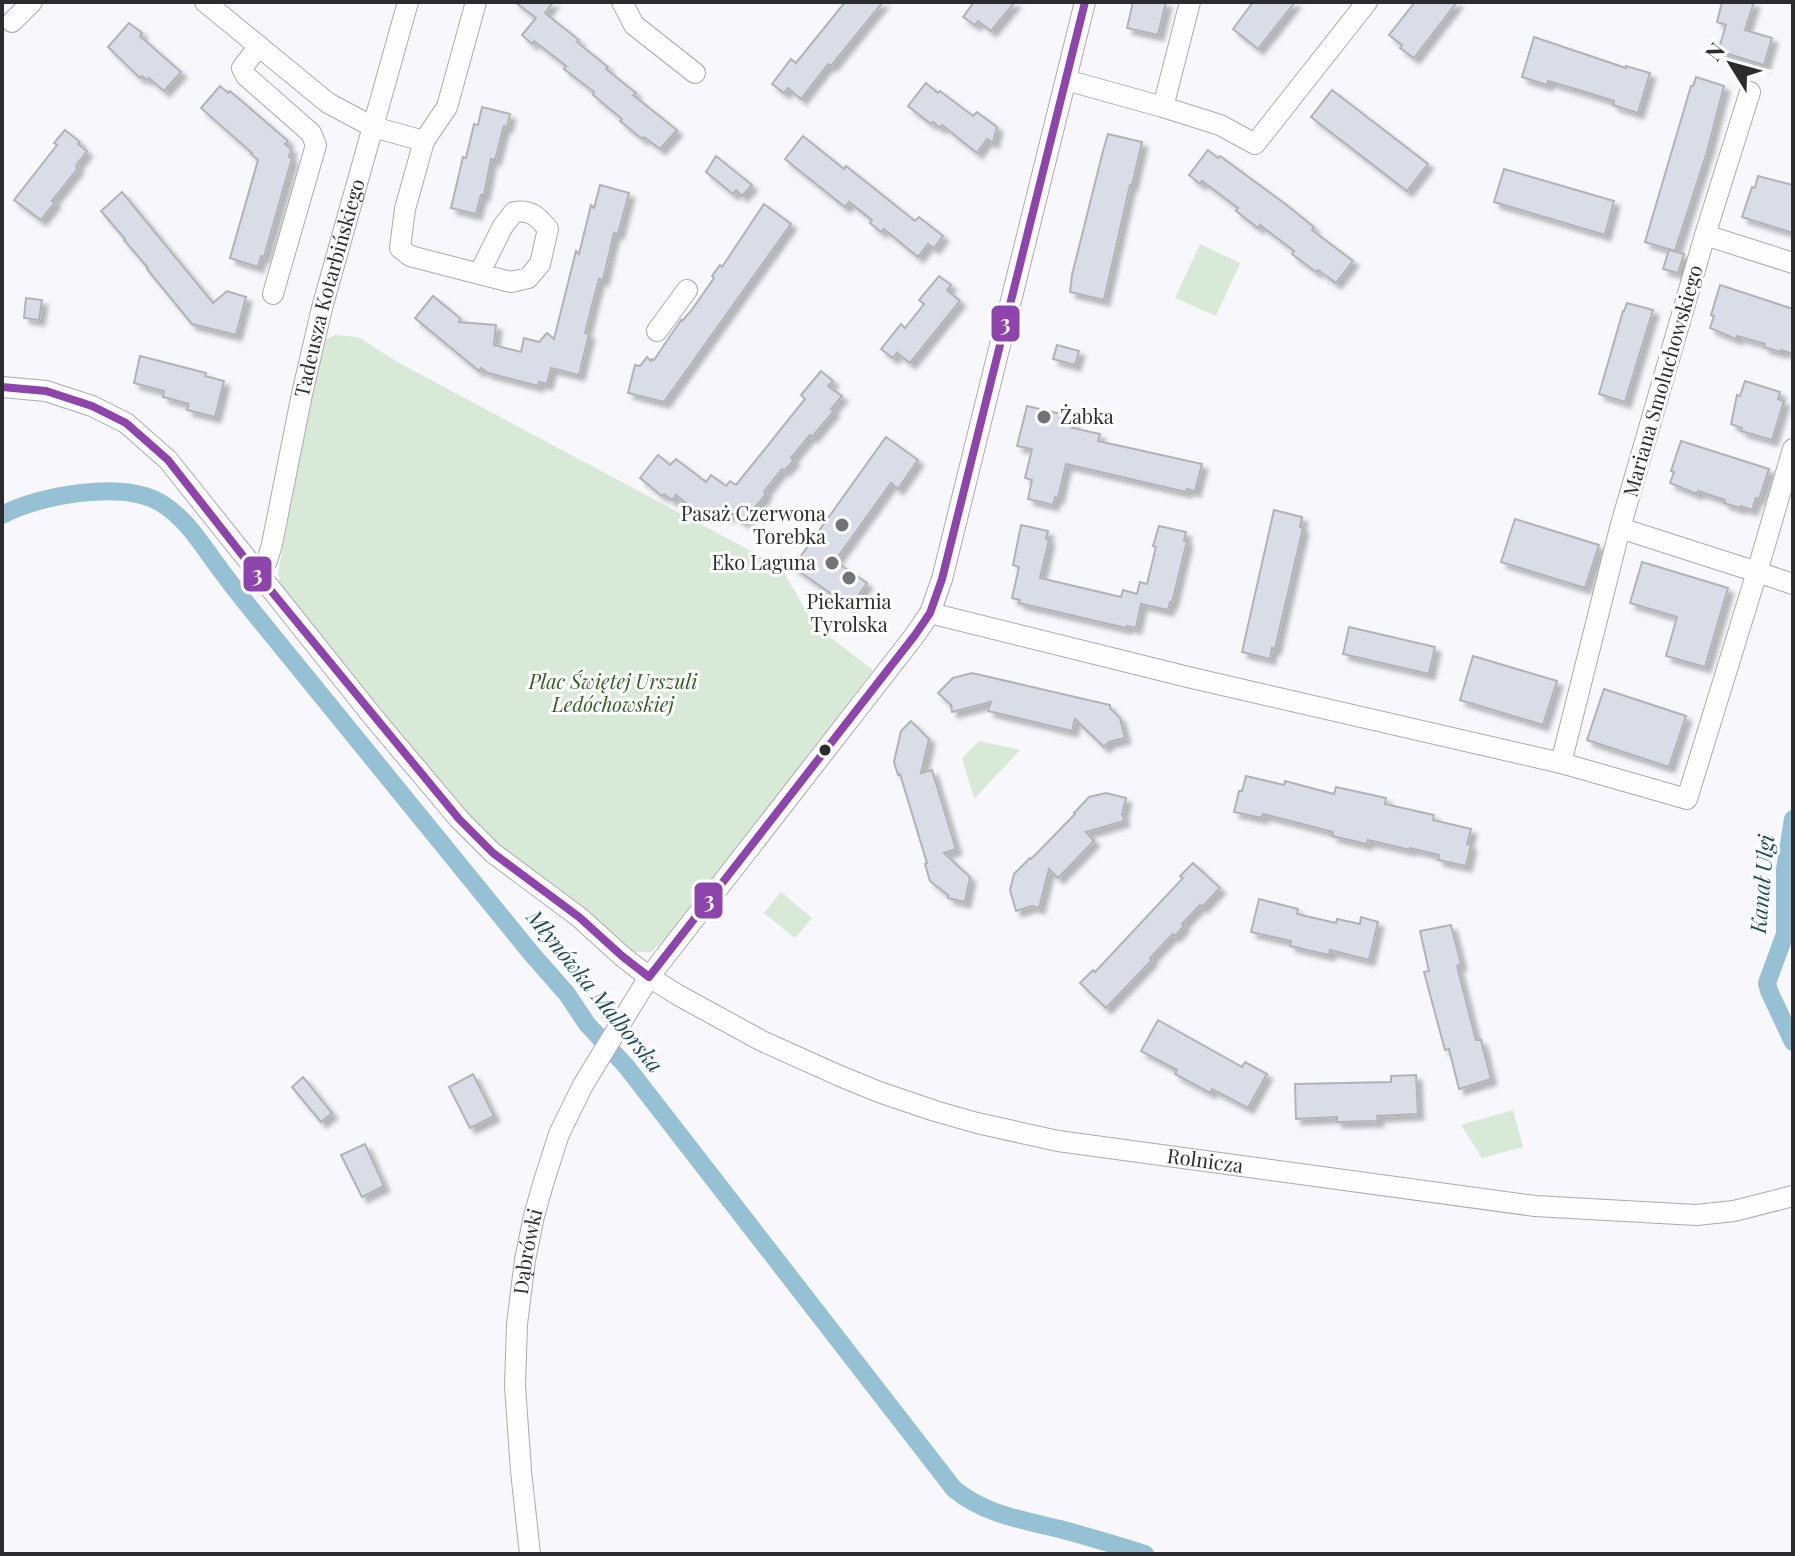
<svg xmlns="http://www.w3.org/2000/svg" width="1795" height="1556" font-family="'Playfair Display',serif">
  <defs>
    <filter id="shadow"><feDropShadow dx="5.5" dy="5.5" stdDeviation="2" flood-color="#0004"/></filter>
  </defs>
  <rect width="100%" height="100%" fill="#f7f7fc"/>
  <g fill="#d9e9d7">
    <path d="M1200,244L1240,263L1216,316L1175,298Z"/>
    <path d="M335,335L358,337L401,364L781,567L814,625L873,670L713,880L666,939L651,952H634L621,944L504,851L465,815L282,591L278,573L309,405L322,345L325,340Z"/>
    <path d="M979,741L1020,750L974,799L962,758Z"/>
    <path d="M781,892L812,918L795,938L764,913Z"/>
    <path d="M1513,1110L1523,1147L1482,1158L1461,1125Z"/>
  </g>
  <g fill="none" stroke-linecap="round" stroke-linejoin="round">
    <g stroke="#96c0d3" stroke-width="18">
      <path d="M2,515C40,495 122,480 161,503C184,517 199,540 214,561C227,579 241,597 255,614C347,727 439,840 531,953L567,994L587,1024L626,1066L954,1489C984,1514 1022,1520 1060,1529C1089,1537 1117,1545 1145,1554"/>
      <path d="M1793,819L1785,869V934L1767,983L1769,991L1793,1042"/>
    </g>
  </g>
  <g fill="#dadce8" stroke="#b3b3b7" stroke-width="2" filter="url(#shadow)">
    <path d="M515,2H553L545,13L579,40L577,42L608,67L606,69L636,93L633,95L677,130L660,149L644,137L642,139L620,121L622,119L593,95L594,92L564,69L566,66L534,41L532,44L522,35L536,18Z"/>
    <path d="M845,2H883L831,66L828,64L801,99L788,88L784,93L772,84L791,59L796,63Z"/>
    <path d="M974,2H1015L991,31L978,21L975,25L963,17Z"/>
    <path d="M1133,2H1166L1158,35L1127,28Z"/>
    <path d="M1253,2H1295L1258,49L1233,29Z"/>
    <path d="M1415,2H1457L1414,58L1400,48L1402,45L1389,35Z"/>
    <path d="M1722,2H1754L1745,30L1772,38L1764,65L1718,51L1726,25L1717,22Z"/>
    <path d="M129,23L142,33L140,36L181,72L164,91L149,78L147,80L142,76L140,78L108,47Z"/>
    <path d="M1534,37L1626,68V66L1650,73L1638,113L1613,105L1614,101L1582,91L1548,81L1547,85L1522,77Z"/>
    <path d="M1696,77L1724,86L1707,152L1675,251L1645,242L1691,86H1693Z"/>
    <path d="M926,83L938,93L940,91L973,116L977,112L997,127L993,143L987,139L977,153L942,125L940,128L933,122L931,124L908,106Z"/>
    <path d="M220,86L228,93L230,91L288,141L285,144L291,149L289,157L292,158L264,257L261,256L258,267L230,258L258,160L251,154L252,153L201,108Z"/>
    <path d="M1332,90L1428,164L1407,191L1311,117Z"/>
    <path d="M482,107L510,114L507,127L504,126L495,160L491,159L484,195H481L476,214L451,208L463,157L466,158L474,124L478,125Z"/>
    <path d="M65,130L80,142L78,144L87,151L76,166L78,168L52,201L55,202L41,220L14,200L57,145L54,143Z"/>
    <path d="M1108,134L1142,142L1132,185H1130L1104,300L1070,292L1072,275L1103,151Z"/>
    <path d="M803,136L844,169L846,166L915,221L919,217L943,236L934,248L928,244L918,257L884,229L881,232L870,223L872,220L849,202L845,207L785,159Z"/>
    <path d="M1208,150L1218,158L1220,156L1284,203L1314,227L1312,230L1353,261L1336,283L1318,270L1316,272L1292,254L1294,251L1260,225L1258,228L1236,211L1238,208L1202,181L1200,184L1189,175Z"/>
    <path d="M716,156L752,185L742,196L736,190L733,194L706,172Z"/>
    <path d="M1504,169L1614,201L1605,235L1494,202Z"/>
    <path d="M1758,176L1793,185V233L1742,217L1752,187L1755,188Z"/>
    <path d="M600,185L629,193L618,234L614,233L603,280L599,279L585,333L589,334L579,375L551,368L547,384L539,382L538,386L488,373L481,368L479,371L415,318L433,296L460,318L459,322L496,325L494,345L521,352L524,338L539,342L547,333L554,339L576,251L579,254L591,205L594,208Z"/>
    <path d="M122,192L213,303L227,291L246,297L236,335L192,324L147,269L148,268L124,240L125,239L101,211Z"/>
    <path d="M764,204L791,224L664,402L628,393L635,365L640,366L647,357L651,361L652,359L654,360L681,320L682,321L691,311L714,278L712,276L720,265L722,267Z"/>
    <path d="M1669,250L1684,254L1678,273L1663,269Z"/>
    <path d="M939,276L951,285L947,290L960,301L910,363L897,353L893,358L881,349L901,324L905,328L924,304L919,300Z"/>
    <path d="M1720,285L1793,309V354L1781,350L1780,352L1764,347L1765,344L1737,336L1736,339L1710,328L1714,316L1711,315Z"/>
    <path d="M26,298L42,300L39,320L24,318Z"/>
    <path d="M1627,303L1653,310L1625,402L1599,394L1623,311H1624Z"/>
    <path d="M1057,345L1079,351L1075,365L1053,359Z"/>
    <path d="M140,356L206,373L205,376L224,381L215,417L187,410L189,404L163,397L164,391L134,383Z"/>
    <path d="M821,371L833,381L828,386L842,396L831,409L834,411L812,437L810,435L791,458L794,460L784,471L782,469L764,492L766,494L743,522L730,512L726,517L714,508L708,516L700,510L698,513L676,495L672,500L664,494L662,496L640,478L658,455L670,465L676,459L706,482L711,475L726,486L730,481L736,485L805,399L801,395Z"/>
    <path d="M1745,381L1780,392L1778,399L1784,401L1772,440L1741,431L1742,428L1731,424L1737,395L1740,396Z"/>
    <path d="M1027,406L1074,417L1072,428L1100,434L1098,441L1202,464L1195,491L1187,489L1186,492L1066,464L1058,498L1055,497L1053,505L1028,499L1032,480L1025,478L1032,449L1017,446Z"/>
    <path d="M886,437L918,460L898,489L891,483L835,561L867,583L850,607L793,567Z"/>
    <path d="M1681,441L1769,469L1759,499L1756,498L1752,510L1741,506L1740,508L1724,503L1725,500L1698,491L1697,494L1670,483L1674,472L1671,471Z"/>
    <path d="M1274,510L1302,517L1300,527L1303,528L1275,649L1272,648L1270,659L1242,652Z"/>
    <path d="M1515,519L1599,545L1585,588L1501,562Z"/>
    <path d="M1021,525L1048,531L1046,539L1049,540L1040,578L1121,597L1123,590L1137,594L1140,582L1147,584L1156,547L1153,546L1159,526L1186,532L1184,541H1187L1172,603L1170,602L1168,610L1141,604L1136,628L1127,626L1126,628L1019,603L1020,600L1012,598L1019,567L1013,565Z"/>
    <path d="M1642,562L1728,588L1705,667L1666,656L1677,617L1630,603Z"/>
    <path d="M1349,627L1435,647L1429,674L1343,654Z"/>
    <path d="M1473,656L1557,681L1543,725L1460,700Z"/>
    <path d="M972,673L1110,705V708L1120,718L1125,738L1109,742L1104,747L1075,719L1072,731L988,711L991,702L952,712L951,705L938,693L953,678Z"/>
    <path d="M1604,689L1686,716L1669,767L1587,740Z"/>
    <path d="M911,721L929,739L921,773L932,770L956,849L944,853L970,877L965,902L948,898V895L930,881L925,864L927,863L900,774L898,775L894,762L901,731Z"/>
    <path d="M1246,776L1284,785L1285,781L1334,794L1336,787L1386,798L1385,804L1434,815L1433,820L1471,829L1467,844L1471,845L1466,866L1438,860L1439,855L1410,848V850L1368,840L1367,844L1332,836L1333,832L1263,814L1262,818L1234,812L1239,791H1242Z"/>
    <path d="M1106,793L1126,798L1122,814L1124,821L1086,832L1094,841L1058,878L1049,869L1039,908L1032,906L1016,911L1010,890L1014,874L1030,858L1031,859L1040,850L1075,814L1074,813L1089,797Z"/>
    <path d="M1193,863L1220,888L1202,907L1200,905L1182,924L1184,926L1175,936L1173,934L1150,958L1152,960L1106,1008L1080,983L1093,970L1095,972L1183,878L1180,876Z"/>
    <path d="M1259,899L1298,909L1297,914L1336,923L1337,919L1360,924L1361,917L1378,922L1369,960L1330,950L1329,955L1290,946L1291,941L1251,932Z"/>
    <path d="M1451,925L1461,964L1457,966L1476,1040H1481L1491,1079L1459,1089L1449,1049L1445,1050L1424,972L1429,971L1420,931Z"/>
    <path d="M1158,1020L1242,1067L1245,1062L1267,1074L1248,1108L1212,1089L1210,1093L1175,1074L1177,1070L1141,1051Z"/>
    <path d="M473,1074L494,1116L470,1128L449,1087Z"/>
    <path d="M1416,1075L1418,1114L1377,1116L1378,1121L1337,1122V1117L1296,1119L1295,1084L1391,1082V1076Z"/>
    <path d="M303,1077L332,1113L321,1122L292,1087Z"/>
    <path d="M365,1144L384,1186L362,1197L341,1155Z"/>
  </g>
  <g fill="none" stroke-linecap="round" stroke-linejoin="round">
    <g stroke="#ababae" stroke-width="22">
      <g id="minor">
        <path d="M205,2L328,103L373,127L424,141"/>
        <path d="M476,2L447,107L424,141L405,209L400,248L410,256L511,282L528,278L540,264L548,229C538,217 531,209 514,212L503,226L479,274"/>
        <path d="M622,2L634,25L695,73"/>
        <path d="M12,22L32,2"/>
        <path d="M259,46L242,68L246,76L311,133L316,145L273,294"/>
        <path d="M1066,80L1163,107L1220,125L1255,144L1367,2"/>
        <path d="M1750,92L1705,235L1620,528L1757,572L1793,449"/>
        <path d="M1163,107L1190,2"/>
        <path d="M1705,235L1793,263"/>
        <path d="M657,331L687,290"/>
        <path id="s1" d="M2,387L46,391L92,406L126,423L168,460L374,718L459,819L493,853L579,917L622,956L649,977L678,995L762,1041L840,1076L879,1092L935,1111L977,1123L1058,1141L1535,1206L1696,1215L1734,1211L1793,1196"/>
        <path id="s2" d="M254,570L267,561L272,544L302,394L322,308L408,2"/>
        <path d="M930,613L1192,678L1561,763L1687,799L1757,572L1793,584"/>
        <path d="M1561,763L1620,528"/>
        <path id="s3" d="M530,1554L521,1471L515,1386L517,1324L525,1260L534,1216L543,1184L559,1134L583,1085L649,977L915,635L930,613L942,579L1085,2"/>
      </g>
    </g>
    <use href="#minor" stroke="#fefeff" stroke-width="20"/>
    <g stroke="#fff" stroke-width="14">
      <path id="bus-1" d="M2,387L46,391L92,406L126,423L168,460L254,570L459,819L493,853L579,917L622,956L649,977L915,635L930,613L942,579L1085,2"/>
    </g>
    <use href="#bus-1" stroke="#8e44ad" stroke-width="8"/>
  </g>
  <g fill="#737377" stroke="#fff" stroke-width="3">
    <circle cx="1044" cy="417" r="8"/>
    <circle cx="842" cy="525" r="8"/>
    <circle cx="832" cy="563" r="8"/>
    <circle cx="849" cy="578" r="8"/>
  </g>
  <circle fill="#2c2c30" stroke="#fff" stroke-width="3" cx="825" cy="750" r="7"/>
  <g text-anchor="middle" stroke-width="6" stroke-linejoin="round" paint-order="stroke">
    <g font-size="20" fill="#2c2c30" stroke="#fff">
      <text dy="7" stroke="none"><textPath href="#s2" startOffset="296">Tadeusza Kotarbińskiego</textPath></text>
      <text transform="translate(1663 381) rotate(-74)" y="7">Mariana Smoluchowskiego</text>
      <text dy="7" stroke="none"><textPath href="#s1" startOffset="1488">Rolnicza</textPath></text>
      <text dy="7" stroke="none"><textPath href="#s3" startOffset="304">Dąbrówki</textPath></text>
    </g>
    <g font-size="20" fill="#2c2c30" stroke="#fff" text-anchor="end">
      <text x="1060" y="424" text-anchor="start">Żabka</text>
      <text x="826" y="521">Pasaż Czerwona<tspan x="826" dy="23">Torebka</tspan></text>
      <text x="816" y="570">Eko Laguna</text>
      <text x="849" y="609" text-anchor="middle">Piekarnia<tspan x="849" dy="23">Tyrolska</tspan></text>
    </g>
    <g font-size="20" font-style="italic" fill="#305d22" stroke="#fff">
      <text x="613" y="689">Plac Świętej Urszuli<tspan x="613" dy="23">Ledóchowskiej</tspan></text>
    </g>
    <g font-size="22" font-style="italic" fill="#1a4d60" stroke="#fff">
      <text transform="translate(1762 884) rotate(-85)" y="8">Kanał Ulgi</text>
      <text transform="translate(595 991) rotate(51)" y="8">Młynówka Malborska</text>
    </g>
  </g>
  <g stroke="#fff" stroke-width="3">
    <rect x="990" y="304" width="31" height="39" rx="8" fill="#8e44ad"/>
    <rect x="242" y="555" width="31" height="38" rx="8" fill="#8e44ad"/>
    <rect x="693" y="881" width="31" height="39" rx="8" fill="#8e44ad"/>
  </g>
  <g font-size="22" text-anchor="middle" font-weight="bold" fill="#fff">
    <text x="1005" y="331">3</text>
    <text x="257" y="582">3</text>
    <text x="709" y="908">3</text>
  </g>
  <rect width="1795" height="1556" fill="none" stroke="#2c2c30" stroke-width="8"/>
  <g transform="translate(1731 64) rotate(307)" stroke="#ffffff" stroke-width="6" paint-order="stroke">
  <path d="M0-6L14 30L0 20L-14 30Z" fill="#2c2c30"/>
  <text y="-12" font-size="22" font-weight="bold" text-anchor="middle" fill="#2c2c30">N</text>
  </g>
</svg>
